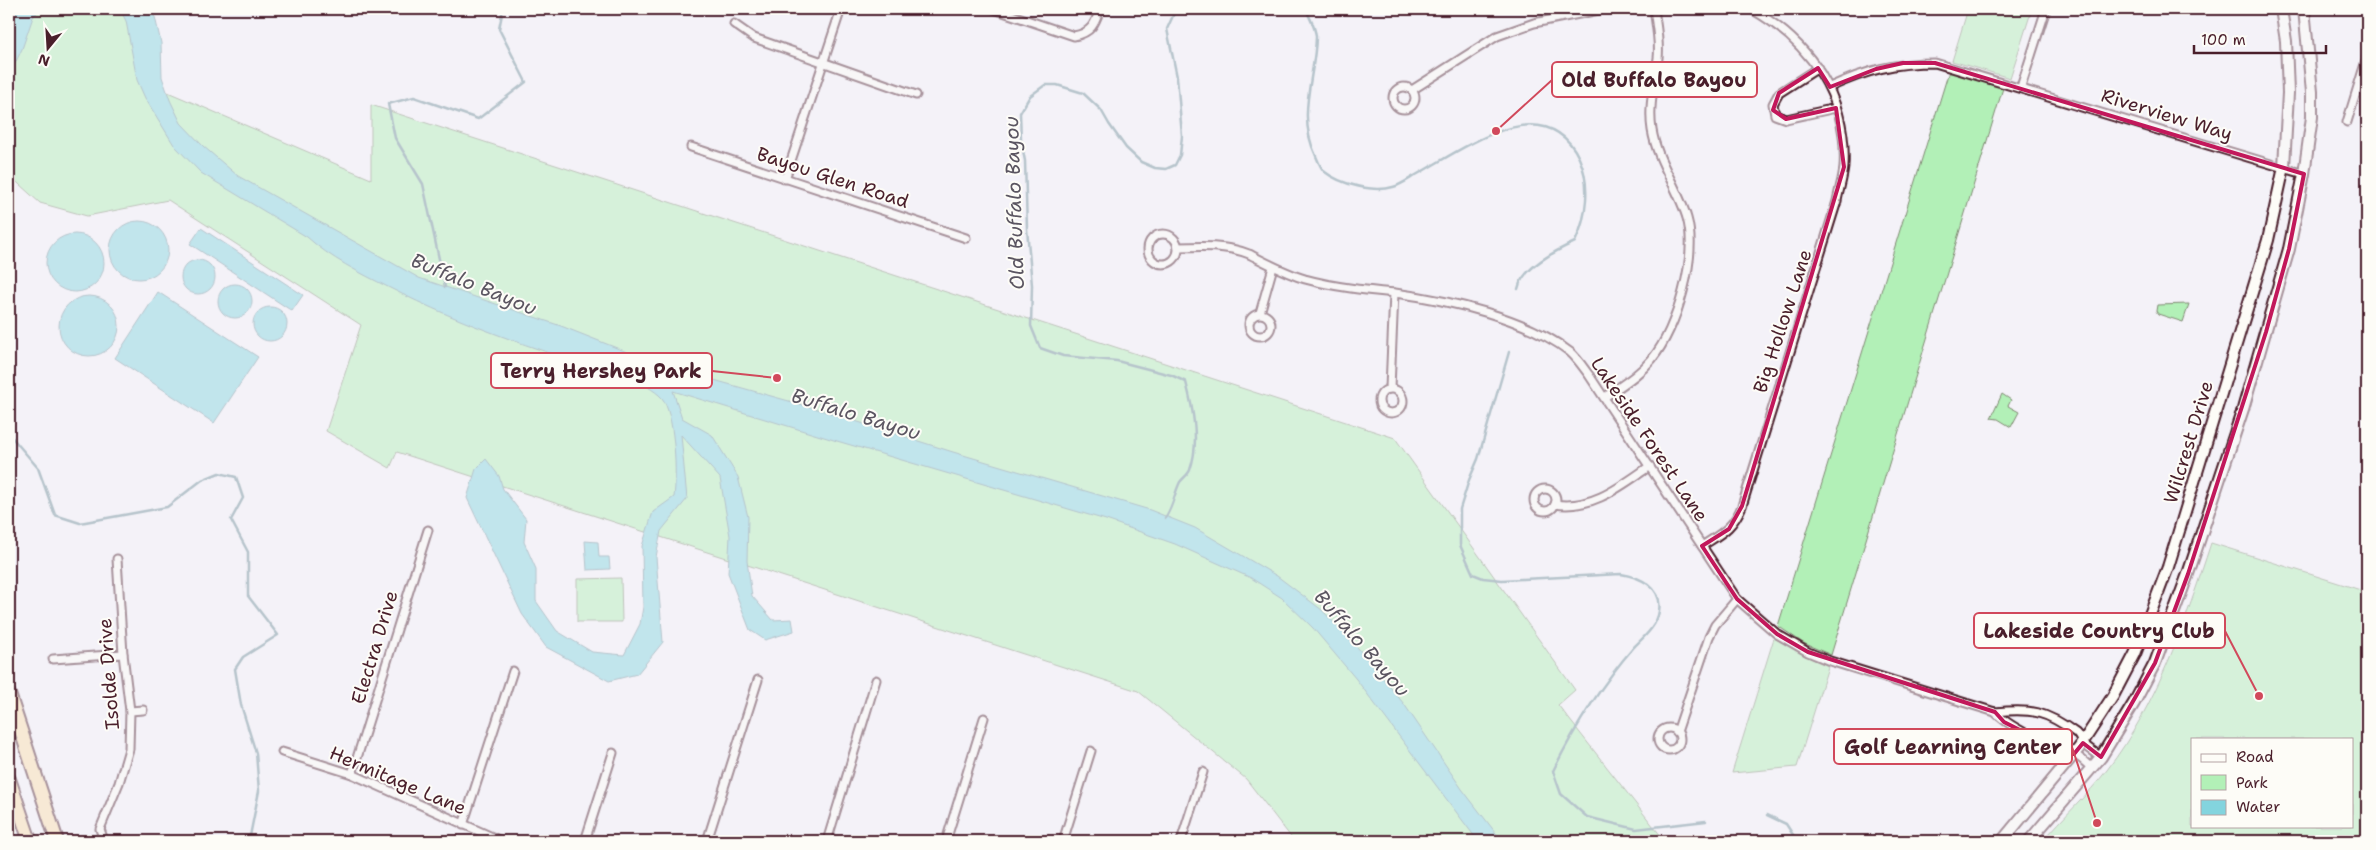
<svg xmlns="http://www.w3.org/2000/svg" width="2376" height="850" font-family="'Shantell Sans',sans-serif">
  <rect width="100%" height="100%" fill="#f4f2f8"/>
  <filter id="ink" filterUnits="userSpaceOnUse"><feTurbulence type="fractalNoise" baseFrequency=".02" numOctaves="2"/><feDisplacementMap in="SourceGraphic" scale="10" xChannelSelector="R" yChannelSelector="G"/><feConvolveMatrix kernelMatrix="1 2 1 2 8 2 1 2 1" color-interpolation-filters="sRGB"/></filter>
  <g filter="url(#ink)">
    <g fill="#b2f0b7" stroke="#7e8871" fill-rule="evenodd">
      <path d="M29,9H129L149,84L371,179V105L1395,438L1575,690L1558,705L1665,841H1294L1246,779L1138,691L397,452L390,468L326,431L361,325L168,200L87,216L40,203L9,175V39Z"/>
      <path d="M1968,9H2032L2010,78L1952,61Z"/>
      <path d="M1949,71L2003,88L1831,655L1803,643L1778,626Z"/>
      <path d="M2189,304L2183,322L2158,314L2156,311L2157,305Z"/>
      <path d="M2002,394L2011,400L2008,406L2019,412L2011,427L1998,419L1991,418Z"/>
      <path d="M2211,543L2367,592V841H2043C2063,817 2088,795 2107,770C2157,705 2186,620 2211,543ZM2192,739H2352V826H2192Z"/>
      <path d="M621,578L622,622H577V579Z"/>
      <path d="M1774,638L1812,659L1828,666L1827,670L1797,767L1732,773Z"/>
    </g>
    <g fill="#83d4de" stroke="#6c8c96">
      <path d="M14,9H40L33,17L22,49L9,76V19Z"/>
      <path d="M120,9H149L155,17L161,43L162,77L170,100L181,123L203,146L238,176L419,278L561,326L660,365L814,408L953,452L1150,510L1195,528L1277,576L1322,610L1358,648L1404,704L1462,789L1502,841H1478L1356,679L1313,628L1282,598L1251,578L1175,544L1106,520L837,441L673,391L682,418L712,435L738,477L748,517L747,561L752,596L773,620L792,619L794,631L765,640L750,630L728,573L730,536L720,478L681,435L687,499L661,531L656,557L663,642L637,674L609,681L546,647L522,614L467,498L476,469L486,459L499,476L503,489L526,519L524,542L536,569V601L557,631L592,652L624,655L640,624L643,607L642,546L653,512L674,497C677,474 675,421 664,401C660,393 644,385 636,380C552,355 466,327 388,287C360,273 330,258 307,237L201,173L174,145L145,98L137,80L126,21Z"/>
      <circle cx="139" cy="250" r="29"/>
      <path d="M201,228L303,295L292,311L190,244Z"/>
      <circle cx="75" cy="263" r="29"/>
      <circle cx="198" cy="277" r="17"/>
      <circle cx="235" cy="301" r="17"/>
      <path d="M158,292L258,357L214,423L115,358Z"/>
      <circle cx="89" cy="326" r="30"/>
      <circle cx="270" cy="324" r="17"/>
      <path d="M585,541L598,542L599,557H609L610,569L587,570Z"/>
    </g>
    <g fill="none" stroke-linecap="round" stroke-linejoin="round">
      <g stroke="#6c8c96" stroke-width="2.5">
        <path d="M1306,9C1309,17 1316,28 1316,37C1315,79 1296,114 1316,156C1318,161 1321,169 1325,172C1340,184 1374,193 1393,187C1401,185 1409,179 1416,175C1461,150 1545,87 1579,158C1591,184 1587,217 1575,242C1557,250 1522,268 1518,289"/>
        <path d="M445,287L423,184L395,138L388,104L414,97L478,119L526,82L499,29L503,9"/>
        <path d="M1509,352L1478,459L1469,480L1460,509V545L1473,574L1483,578L1502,580L1621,574C1640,577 1663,587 1659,611C1657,626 1644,637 1634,647C1601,685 1575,727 1553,771L1561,794L1587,817L1636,829L1706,821"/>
        <path d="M9,434L38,468L55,515L80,523L167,507L202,480L219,473L236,477L243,498L231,520L248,552V596L278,635L243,657L235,669L241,705L256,753L259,791L250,836L251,841"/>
        <path d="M1165,518C1173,507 1174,494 1180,482C1183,478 1188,475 1190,470C1200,442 1193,409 1186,382L1171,375L1117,361L1063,356L1040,348L1031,326L1032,285L1027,229L1025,161L1021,140L1020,113L1030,96L1045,85H1057L1083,93L1101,110L1109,124L1126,148L1141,162L1155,168L1166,169L1175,165L1180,155L1182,136L1177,77L1167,29L1176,9"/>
        <path d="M1767,815L1786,824L1797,841"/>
      </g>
      <g stroke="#4a1f2b" stroke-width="11">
        <g id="street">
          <path d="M994,9L1074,36C1091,33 1095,24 1100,9"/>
          <path d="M734,24L754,38L916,95"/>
          <path d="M1818,68L1779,93L1773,104L1775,115L1786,119L1836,108"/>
          <circle cx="1404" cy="98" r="11"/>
          <path d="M1830,87C1867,70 1894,63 1935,63L2304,174"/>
          <path d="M2021,87L2046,9"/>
          <path d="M1412,90L1497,36L1534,23L1604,9"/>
          <path d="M2347,122L2367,57"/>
          <path d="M691,147L966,238"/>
          <path d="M785,179L841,9"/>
          <circle cx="1163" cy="249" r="15"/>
          <path d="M1178,247C1202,246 1226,245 1249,254C1267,263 1285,273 1305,279C1334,287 1364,290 1395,293C1448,300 1527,318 1570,352C1577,358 1583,367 1589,375L1737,599L1777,634L1808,652L1830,661L1995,712C2031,708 2046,711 2076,733C2079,736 2080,739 2082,742C2087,748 2095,752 2101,757"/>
          <path d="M1260,313L1273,267"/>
          <circle cx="1260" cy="325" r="11"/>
          <path d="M1390,388L1394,293"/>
          <circle cx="1391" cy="401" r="12"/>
          <path d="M1605,397C1622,385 1639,375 1652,359C1677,329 1698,256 1687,218C1678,188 1657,161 1652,130C1648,106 1655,82 1658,58C1660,42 1656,24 1654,9"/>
          <circle cx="1545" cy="500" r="11"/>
          <path d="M1555,504C1592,510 1621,486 1650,466"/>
          <path d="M1702,546C1722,533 1733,528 1742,506L1837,201C1839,190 1843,178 1844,167C1848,97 1810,42 1751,9"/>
          <path d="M53,659L123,654"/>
          <path d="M130,711L143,710"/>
          <path d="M1995,712C2011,729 2052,746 2073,754C2080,756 2086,764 2092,768"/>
          <circle cx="1669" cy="739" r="11"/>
          <path d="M1677,732L1709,637L1715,625L1737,599"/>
          <path d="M282,752L352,774L501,841"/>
          <path d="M352,774L428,530"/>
          <path d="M463,825L513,671"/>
          <path d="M708,838L717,841"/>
          <path d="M104,841L100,829L119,783L129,749L130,711L123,654L117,559"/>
          <path d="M585,841L613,753"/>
          <path d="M706,841L708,838L758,680"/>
          <path d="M827,841L876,680"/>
          <path d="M946,841L984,718"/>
          <path d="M1063,841L1091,751"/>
          <path d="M1181,841L1203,772"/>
        </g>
      </g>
      <g stroke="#4a1f2b" stroke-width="14">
        <g id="secondary">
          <path d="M2002,841L2079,748L2113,696L2135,654L2168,567L2268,240L2284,167L2288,93L2286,41L2281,9"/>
          <path d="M2029,841L2101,757L2134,703L2155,663L2188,574L2243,409L2289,249L2304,174L2312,117V92L2304,9"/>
        </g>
      </g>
      <g stroke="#4a1f2b" stroke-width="16">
        <g id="highway">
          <path d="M9,694L57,841"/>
          <path d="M9,779L30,841"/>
        </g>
      </g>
      <use href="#street" stroke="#fdfcf7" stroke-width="7"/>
      <use href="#secondary" stroke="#fdfcf7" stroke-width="10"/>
      <use href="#highway" stroke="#faddab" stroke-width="12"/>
    </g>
  </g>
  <path d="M0 0H2376V850H0ZM1903,63H1935L2304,174L2289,249L2266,332L2188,574L2155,663L2101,757L2083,743L2074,754L2065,753L2004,722L1995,712L1808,652L1777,634L1737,599L1702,546L1729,529L1742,506L1844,167L1836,108L1786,119L1773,110L1779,93L1818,68L1830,87L1876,69Z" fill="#f4f2f8" fill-opacity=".55" fill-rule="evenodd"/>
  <path fill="none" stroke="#c2185b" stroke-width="4" stroke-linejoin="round" d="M1903,63H1935L2304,174L2289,249L2266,332L2188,574L2155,663L2101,757L2083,743L2074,754L2065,753L2004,722L1995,712L1808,652L1777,634L1737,599L1702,546L1729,529L1742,506L1844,167L1836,108L1786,119L1773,110L1779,93L1818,68L1830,87L1876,69Z"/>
  <g text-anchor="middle" stroke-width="4" stroke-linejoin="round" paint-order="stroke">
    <g font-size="19" fill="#4a1f2b" stroke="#fdfcf7">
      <text transform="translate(2167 114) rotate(17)" y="7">Riverview Way</text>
      <text transform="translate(833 177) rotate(18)" y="7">Bayou Glen Road</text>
      <text transform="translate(1782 321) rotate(-72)" y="7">Big Hollow Lane</text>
      <text transform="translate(1650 439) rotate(56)" y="7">Lakeside Forest Lane</text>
      <text transform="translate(2188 442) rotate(-73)" y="7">Wilcrest Drive</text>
      <text transform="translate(374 647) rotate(-73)" y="7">Electra Drive</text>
      <text transform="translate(108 674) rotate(-94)" y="7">Isolde Drive</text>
      <text transform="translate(398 780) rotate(23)" y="7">Hermitage Lane</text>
    </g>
    <g font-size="20" font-style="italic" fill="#5b5561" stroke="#fdfcf7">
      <text transform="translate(1014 203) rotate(-92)" y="7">Old Buffalo Bayou</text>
      <text transform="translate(474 284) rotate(22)" y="7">Buffalo Bayou</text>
      <text transform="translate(856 414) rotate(17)" y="7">Buffalo Bayou</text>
      <text transform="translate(1362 643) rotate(49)" y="7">Buffalo Bayou</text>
    </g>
  </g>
  <path fill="none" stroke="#d1495b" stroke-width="2" d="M1496 131L1552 80M777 378L712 371M2259 696L2225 631M2097 823L2072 747"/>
  <g fill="#d1495b" stroke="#fdfcf7" stroke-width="2">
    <circle cx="1496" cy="131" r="5"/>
    <circle cx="777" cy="378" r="5"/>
    <circle cx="2259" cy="696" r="5"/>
    <circle cx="2097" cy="823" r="5"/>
  </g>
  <g fill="#fdfcf7" stroke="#d1495b" stroke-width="2">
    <rect x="1552" y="62" width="205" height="35" rx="5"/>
    <rect x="491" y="353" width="221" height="35" rx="5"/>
    <rect x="1974" y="613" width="251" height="35" rx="5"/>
    <rect x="1834" y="729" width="238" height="35" rx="5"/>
  </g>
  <g font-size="20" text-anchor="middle" font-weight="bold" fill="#4a1f2b">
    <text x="1654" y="87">Old Buffalo Bayou</text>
    <text x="601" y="378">Terry Hershey Park</text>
    <text x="2099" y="638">Lakeside Country Club</text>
    <text x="1953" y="754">Golf Learning Center</text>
  </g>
  <rect width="2376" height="850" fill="none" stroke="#fdfcf7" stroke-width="30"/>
  <rect x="15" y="15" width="2346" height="820" fill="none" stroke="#4a1f2b" stroke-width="2" filter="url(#ink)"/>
  <rect x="2191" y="738" width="162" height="90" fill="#fdfcf7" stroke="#b5a4a5"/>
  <rect x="2201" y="754" width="25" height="8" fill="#fdfcf7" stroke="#b5a4a5"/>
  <text x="2236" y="762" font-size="15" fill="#4a1f2b">Road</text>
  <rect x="2201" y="775" width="25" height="15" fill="#b2f0b7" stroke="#b5a4a5"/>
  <text x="2236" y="788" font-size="15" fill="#4a1f2b">Park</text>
  <rect x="2201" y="800" width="25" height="15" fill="#83d4de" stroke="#b5a4a5"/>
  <text x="2236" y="812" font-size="15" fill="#4a1f2b">Water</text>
  <g transform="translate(48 48) rotate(198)" stroke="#fdfcf7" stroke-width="4" paint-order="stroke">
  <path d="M0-4L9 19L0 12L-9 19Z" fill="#4a1f2b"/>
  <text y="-8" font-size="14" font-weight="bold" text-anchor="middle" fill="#4a1f2b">N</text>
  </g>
  <path d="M2194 45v8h132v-8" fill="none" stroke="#4a1f2b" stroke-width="2.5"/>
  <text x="2201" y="45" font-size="15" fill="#4a1f2b" stroke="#fdfcf7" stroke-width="4" paint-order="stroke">100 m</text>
</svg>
